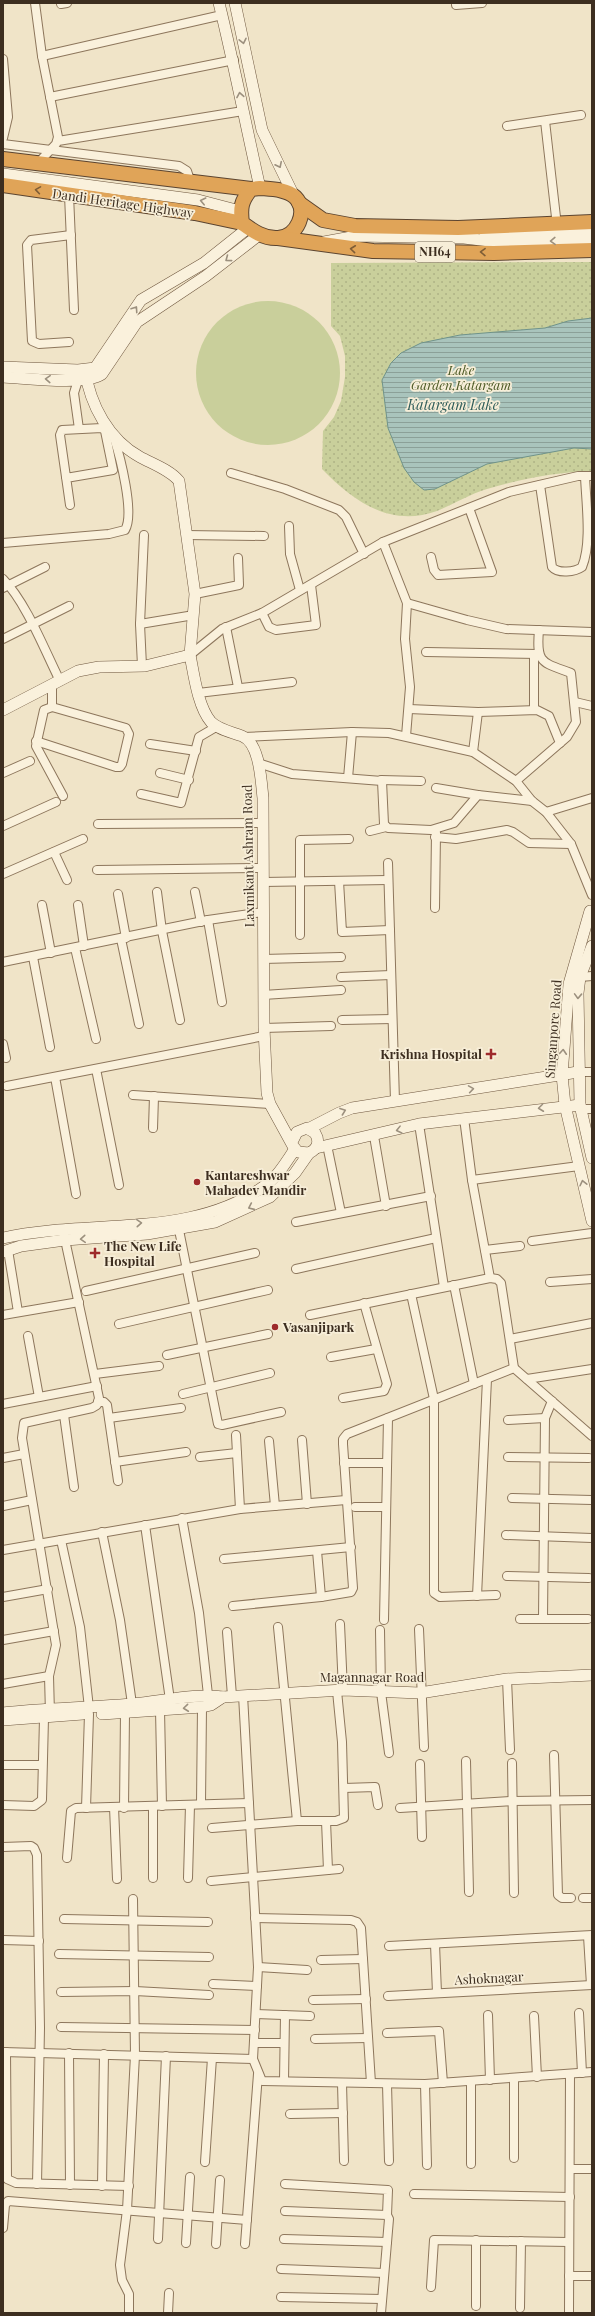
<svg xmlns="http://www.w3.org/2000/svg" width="595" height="2316" font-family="'Playfair Display',serif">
  <defs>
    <pattern id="garden-dots" width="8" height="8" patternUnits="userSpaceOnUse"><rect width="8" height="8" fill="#c9cf9b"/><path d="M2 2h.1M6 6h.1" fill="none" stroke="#aeb285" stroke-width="1.8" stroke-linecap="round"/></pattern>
    <pattern id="water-rules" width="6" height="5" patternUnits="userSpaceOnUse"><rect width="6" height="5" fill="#a9c4bc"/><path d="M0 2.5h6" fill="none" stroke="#8ba098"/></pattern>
  </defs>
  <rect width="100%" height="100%" fill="#f0e4c8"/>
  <circle fill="#c9cf9b" cx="268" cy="373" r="72"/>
  <path fill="url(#garden-dots)" d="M592,262V471C557,472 521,479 487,489C470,494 454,504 437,511C390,528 353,501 322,469L323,431L334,417L341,401L345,377V356L340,336L331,326V263Z"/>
  <path fill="url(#water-rules)" stroke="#6f938a" d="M592,318V449L574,448L487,464L435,489L424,490L414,482L404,468L388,428L382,380L391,363L401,353L421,343L460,335L545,328L568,321Z"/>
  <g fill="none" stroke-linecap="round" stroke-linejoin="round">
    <g stroke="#8d765c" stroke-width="10">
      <g id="street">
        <path d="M35,3L42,56L58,137L56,144L38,163"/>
        <path d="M61,4L67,3"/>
        <path d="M456,5L482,3"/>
        <path d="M42,56L222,15"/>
        <path d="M3,59L8,117L3,138"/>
        <path d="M50,97L234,60"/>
        <path d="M545,121L557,226"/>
        <path d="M507,126L581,115"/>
        <path d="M58,141L243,111"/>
        <path d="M3,144L179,166L187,171L191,183"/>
        <path d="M69,195L74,310"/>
        <path d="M69,342L39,344L32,341L27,245L31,240L71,235"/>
        <path d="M78,380L74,393L79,429"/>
        <path d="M231,473L285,489L339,510L346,517L364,554"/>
        <path d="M66,478L113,470L105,431L102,428L62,430L60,435L70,505"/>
        <path d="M540,485L552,567C558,574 575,572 582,567C592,543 586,503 585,476"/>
        <path d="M289,526L290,554L300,590"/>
        <path d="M186,535L264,536"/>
        <path d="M383,542L407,603L405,639L410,687L406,736"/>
        <path d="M3,543L109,534L125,530C135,514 120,456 114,438"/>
        <path d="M431,557L434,570L438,575L492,572L469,508"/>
        <path d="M3,579C26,602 45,651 60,681"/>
        <path d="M3,588L45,567"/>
        <path d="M195,594L239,585L238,558"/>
        <path d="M407,603L467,620L506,629L592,632"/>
        <path d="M262,613L269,627L276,630L316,625L311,585"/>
        <path d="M140,624L194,615"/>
        <path d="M226,627L238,687"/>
        <path d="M3,639L69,606"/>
        <path d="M426,652L538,654"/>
        <path d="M190,655L222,629L262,613L383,542L509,492L578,476H592"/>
        <path d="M142,666L140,624L144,535"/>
        <path d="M52,685V707L44,710L36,746L63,796"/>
        <path d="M198,693L292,682"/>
        <path d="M575,702L592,706"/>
        <path d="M409,709L478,712L537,710L549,716L560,743"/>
        <path d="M534,710V654"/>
        <path d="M244,737L352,732L389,733L473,752L516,781L532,801L546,812L571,844L592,895"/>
        <path d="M36,741L116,767H120L122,764L129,734L126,728L52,707"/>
        <path d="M150,744L196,751"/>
        <path d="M473,752L478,712"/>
        <path d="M258,763L292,774L382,781L384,824L388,828L431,830L454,823L478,795L532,801"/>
        <path d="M3,773L30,761"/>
        <path d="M160,773L189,780"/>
        <path d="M348,778L352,732"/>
        <path d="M381,780L421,781"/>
        <path d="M516,781L567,737L576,722L571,673C542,662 536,664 539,630"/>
        <path d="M436,788L478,795"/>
        <path d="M141,794L181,803L199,737L216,727"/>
        <path d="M546,812L592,798"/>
        <path d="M98,824L263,823"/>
        <path d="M3,826L56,802"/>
        <path d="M370,831L386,827"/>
        <path d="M435,837L456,839L507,830L513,832L529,843L571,844"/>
        <path d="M54,852L67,880"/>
        <path d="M388,863L395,1101"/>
        <path d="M97,870L263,868"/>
        <path d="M3,874L83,839"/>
        <path d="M339,881L342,932L390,930"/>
        <path d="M263,882L388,880"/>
        <path d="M157,892L162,931L180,1020"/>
        <path d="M195,892L201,922"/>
        <path d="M118,894L126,938"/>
        <path d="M42,905L51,953"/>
        <path d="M78,905L84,946"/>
        <path d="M435,908L436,833"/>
        <path d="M208,920L222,1002"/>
        <path d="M300,935V840L349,839"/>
        <path d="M121,939L139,1024"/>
        <path d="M75,948L96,1039"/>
        <path d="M33,957L50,1047"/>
        <path d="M263,959L341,957"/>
        <path d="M3,962L208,920L263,912"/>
        <path d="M341,977L391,975"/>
        <path d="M580,977L592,976"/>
        <path d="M263,995L341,990"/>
        <path d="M342,1020L392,1019"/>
        <path d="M264,1028L331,1026"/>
        <path d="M3,1044L6,1058"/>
        <path d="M96,1069L119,1185"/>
        <path d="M578,1072H592"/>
        <path d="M55,1077L76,1194"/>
        <path d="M7,1086L264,1036"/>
        <path d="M133,1095L270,1104"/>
        <path d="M581,1109H592"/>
        <path d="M464,1118L472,1180L490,1278"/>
        <path d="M419,1124L444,1287"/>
        <path d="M153,1128L154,1096"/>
        <path d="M374,1136L386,1206"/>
        <path d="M327,1145L341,1213"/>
        <path d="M472,1180L579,1166"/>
        <path d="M296,1222L431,1196"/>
        <path d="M179,1230L218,1424L222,1425L281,1412"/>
        <path d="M532,1241L592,1233"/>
        <path d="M8,1250L18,1312"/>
        <path d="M485,1250L520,1246"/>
        <path d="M296,1269L436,1238"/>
        <path d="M550,1282L592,1279"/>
        <path d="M454,1285L474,1384"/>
        <path d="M86,1291L255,1253"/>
        <path d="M411,1294L434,1399V1593L440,1597L496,1595"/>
        <path d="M3,1315L79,1302"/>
        <path d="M310,1315L490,1278L497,1279L501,1283L514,1368"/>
        <path d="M119,1324L268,1290"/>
        <path d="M28,1336L39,1397"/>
        <path d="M510,1339L592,1323"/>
        <path d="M167,1355L268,1334"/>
        <path d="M331,1357L376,1349"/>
        <path d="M95,1374L159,1366"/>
        <path d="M527,1379L592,1369"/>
        <path d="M183,1394L270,1373"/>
        <path d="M343,1398L384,1391L387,1384L364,1303"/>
        <path d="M98,1402H104L107,1405L118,1481"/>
        <path d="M3,1404L97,1386"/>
        <path d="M64,1415L74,1487"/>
        <path d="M109,1418L181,1408"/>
        <path d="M508,1420L545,1418"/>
        <path d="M236,1435L240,1509"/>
        <path d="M302,1440L307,1504"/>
        <path d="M269,1441L275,1506"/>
        <path d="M200,1457L237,1453"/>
        <path d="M508,1457L589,1458"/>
        <path d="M3,1458L24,1454"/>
        <path d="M115,1462L186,1452"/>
        <path d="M344,1463H387"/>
        <path d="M512,1498L592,1500"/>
        <path d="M3,1506L32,1500"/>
        <path d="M355,1507H386"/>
        <path d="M182,1518L199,1613L208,1695"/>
        <path d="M145,1525L170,1700"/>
        <path d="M102,1532L120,1620L132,1704"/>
        <path d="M506,1535L592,1538"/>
        <path d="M61,1540L80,1627L89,1708"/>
        <path d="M3,1550L240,1509L346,1500"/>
        <path d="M317,1551L321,1597"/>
        <path d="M224,1559L351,1547"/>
        <path d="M507,1576L589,1578"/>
        <path d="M477,1596L487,1379"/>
        <path d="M3,1597L48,1589"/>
        <path d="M233,1606L321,1597L351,1592L353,1588L343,1444V1439L347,1434L514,1368L592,1436"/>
        <path d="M520,1619H588"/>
        <path d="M543,1619L545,1418L552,1401"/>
        <path d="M384,1620L388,1418"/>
        <path d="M340,1624L343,1690"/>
        <path d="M278,1627L297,1821"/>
        <path d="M419,1629L424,1747"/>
        <path d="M380,1630L381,1692L389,1753"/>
        <path d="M227,1632L232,1696"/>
        <path d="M3,1640L54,1631"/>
        <path d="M507,1679L510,1750"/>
        <path d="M3,1684L49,1676"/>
        <path d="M243,1695L258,1967L253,2059L262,2081L425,2084L592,2072"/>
        <path d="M160,1710L162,1806"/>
        <path d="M50,1714L49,1676L56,1645L22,1438L24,1423L92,1408L97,1405L99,1398L64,1235"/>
        <path d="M554,1755L558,1895L562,1898H571"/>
        <path d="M466,1761L469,1892"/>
        <path d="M512,1763L514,1893"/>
        <path d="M420,1764L422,1837"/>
        <path d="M3,1765H42"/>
        <path d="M344,1788L375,1787L378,1805"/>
        <path d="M201,1804L202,1707"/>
        <path d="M3,1805L34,1806L42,1800L44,1718"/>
        <path d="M153,1806V1878"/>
        <path d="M114,1807L117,1879"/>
        <path d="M86,1808L89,1714"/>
        <path d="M124,1808L125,1713"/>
        <path d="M400,1808L512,1801L592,1800"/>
        <path d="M326,1821L328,1870"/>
        <path d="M212,1828L297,1821H336L344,1818L342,1742L337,1691"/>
        <path d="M3,1847L31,1846L34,1848L37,1855L40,2028L37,2184"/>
        <path d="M67,1858L71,1811L76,1808L249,1803"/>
        <path d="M188,1878L190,1805"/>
        <path d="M211,1881L339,1869"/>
        <path d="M583,1898H592"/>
        <path d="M255,1918L351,1920L357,1922L361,1928L371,2083"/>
        <path d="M64,1919L208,1922"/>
        <path d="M588,1936L591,1985"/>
        <path d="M3,1940L39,1941"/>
        <path d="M435,1944L437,1993"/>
        <path d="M389,1946L592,1935"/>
        <path d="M59,1954L209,1957"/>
        <path d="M321,1960L363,1959"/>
        <path d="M258,1967L307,1970"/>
        <path d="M213,1984L257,1986"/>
        <path d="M61,1992L135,1991L209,1995"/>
        <path d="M388,1996L592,1985"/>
        <path d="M313,2000L366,1999"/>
        <path d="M579,2013L582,2073"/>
        <path d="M256,2014L310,2016"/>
        <path d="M488,2015L490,2080"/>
        <path d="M534,2016L537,2077"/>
        <path d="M61,2027L255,2030"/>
        <path d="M387,2033L439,2031L443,2083"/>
        <path d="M315,2039L368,2038"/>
        <path d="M254,2043H284"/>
        <path d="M3,2052L253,2059"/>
        <path d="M6,2052L7,2179L16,2183L129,2186"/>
        <path d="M69,2053L70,2185"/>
        <path d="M514,2078V2158"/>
        <path d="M284,2081L285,2015"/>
        <path d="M471,2081V2164"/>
        <path d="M342,2083L344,2161"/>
        <path d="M387,2084L389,2161"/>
        <path d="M425,2084L427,2165"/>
        <path d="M290,2114L343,2113"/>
        <path d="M205,2162L212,2058"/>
        <path d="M570,2169H592"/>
        <path d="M285,2184L388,2190L387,2215"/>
        <path d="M102,2186L104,2054"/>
        <path d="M414,2194L570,2197"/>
        <path d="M285,2211L387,2215L389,2219L381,2313"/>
        <path d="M3,2228L5,2205L8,2201L247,2220"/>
        <path d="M158,2239L166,2056"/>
        <path d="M284,2239L387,2242"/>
        <path d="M186,2243L190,2177"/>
        <path d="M216,2244L220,2180"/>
        <path d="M245,2244L258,2074"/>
        <path d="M281,2269L384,2273"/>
        <path d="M569,2276H592"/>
        <path d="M431,2287L434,2240L569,2242"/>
        <path d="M281,2297L382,2299"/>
        <path d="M476,2306V2240"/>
        <path d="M520,2308L521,2241"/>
        <path d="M129,2313V2294L122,2280L120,2265L127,2210L135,2055L133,1899"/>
        <path d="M168,2313L169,2293"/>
        <path d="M569,2313L570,2074"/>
      </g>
    </g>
    <g stroke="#6f573f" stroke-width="12">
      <g id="secondary">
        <path d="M219,3C234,64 246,126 260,188"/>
        <path d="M235,3L262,130L294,196"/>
        <path d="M3,174L198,200L240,211"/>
        <path d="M485,236L592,230"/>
        <path d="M324,242L357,236L464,238L507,243L592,240"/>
        <path d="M3,367L78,370L95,368L141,300L204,263L248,228"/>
        <path d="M85,370C90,405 109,440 140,457C153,464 170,470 179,481L195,594L190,655"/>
        <path d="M3,377C26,378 85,386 102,374L137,322L206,276L259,235"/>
        <path d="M3,710L78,671L99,667L145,666L190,655C194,675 198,707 211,722C219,730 232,732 242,736C260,743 261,781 263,798L264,1028L267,1093L270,1104L293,1146L298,1152L309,1153C318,1149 320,1141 315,1133L307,1128L297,1132L292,1142"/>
        <path d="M590,911L569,984L562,1075L565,1105L592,1221"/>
        <path d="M592,946L580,977L578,993L580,1105L592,1158"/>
        <path d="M308,1129L339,1113L352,1108L578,1072"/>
        <path d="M316,1148L419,1124L580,1105"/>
        <path d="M3,1238C90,1218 197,1241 271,1181C280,1173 288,1159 295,1149"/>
        <path d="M3,1252L21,1246L65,1240L147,1234L215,1222L270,1197L295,1173L309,1153"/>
        <path d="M3,1713C46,1708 88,1708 131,1704C161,1702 193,1693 223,1697L343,1690L420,1693L507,1679L592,1675"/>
        <path d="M102,1714L202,1707L211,1705L223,1697"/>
        <path d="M3,1720L83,1714"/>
      </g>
    </g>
    <g stroke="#5b4430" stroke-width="16">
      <g id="highway">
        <path d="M3,159L251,189"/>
        <path d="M3,185L195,213L242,223"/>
        <path d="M260,188C271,189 286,189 295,197C309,211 297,237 278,238C264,239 253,231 242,223C240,208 241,201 251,189Z"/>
        <path d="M299,203L323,220L355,226L458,228L592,222"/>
        <path d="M278,238L373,251L494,253L592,250"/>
      </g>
    </g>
    <use href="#street" stroke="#faf1dc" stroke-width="8"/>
    <use href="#secondary" stroke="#faf1dc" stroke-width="11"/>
    <use href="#highway" stroke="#e0a458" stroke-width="14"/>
  </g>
  <defs><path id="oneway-chevron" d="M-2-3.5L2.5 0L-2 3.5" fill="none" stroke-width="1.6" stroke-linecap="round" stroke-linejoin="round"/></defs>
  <g stroke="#9c907e">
    <use href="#oneway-chevron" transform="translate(243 41) rotate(78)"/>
    <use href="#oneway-chevron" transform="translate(240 95) rotate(-100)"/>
    <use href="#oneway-chevron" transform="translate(279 165) rotate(64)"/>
    <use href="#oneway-chevron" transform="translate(203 201) rotate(-167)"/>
    <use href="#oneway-chevron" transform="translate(553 241) rotate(178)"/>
    <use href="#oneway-chevron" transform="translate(228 259) rotate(143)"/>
    <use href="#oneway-chevron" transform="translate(135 309) rotate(-56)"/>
    <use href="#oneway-chevron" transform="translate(48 379) rotate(-177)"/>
    <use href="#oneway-chevron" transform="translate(578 996) rotate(92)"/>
    <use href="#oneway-chevron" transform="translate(563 1052) rotate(-86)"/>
    <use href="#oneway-chevron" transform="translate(471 1089) rotate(-9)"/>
    <use href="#oneway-chevron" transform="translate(541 1108) rotate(173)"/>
    <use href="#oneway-chevron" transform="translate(343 1111) rotate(-20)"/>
    <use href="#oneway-chevron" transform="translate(399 1130) rotate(166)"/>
    <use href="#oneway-chevron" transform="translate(583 1183) rotate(-103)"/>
    <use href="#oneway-chevron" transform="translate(251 1207) rotate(156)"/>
    <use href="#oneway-chevron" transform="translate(139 1223) rotate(-4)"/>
    <use href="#oneway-chevron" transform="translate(83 1239) rotate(176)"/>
    <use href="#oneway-chevron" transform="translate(186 1708) rotate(174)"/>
  </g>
  <g stroke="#7e5d36">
    <use href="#oneway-chevron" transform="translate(38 190) rotate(-171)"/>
    <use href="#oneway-chevron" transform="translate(353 249) rotate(-174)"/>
    <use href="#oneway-chevron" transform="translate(483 252) rotate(-179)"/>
  </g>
  <g fill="#9e2a2b" stroke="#f7eed8" stroke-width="1.5">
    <path d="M489 1048h4v4h4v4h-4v4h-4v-4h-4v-4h4z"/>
    <circle cx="197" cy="1182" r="4"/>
    <path d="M93 1247h4v4h4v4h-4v4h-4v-4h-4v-4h4z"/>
    <circle cx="275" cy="1327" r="4"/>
  </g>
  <g text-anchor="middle" stroke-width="3.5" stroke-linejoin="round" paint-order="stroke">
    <rect fill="#f7eed8" stroke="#756857" stroke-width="1" x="415" y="242" width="40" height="20" rx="3"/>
    <g font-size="12" font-weight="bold" fill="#3d2e20">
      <text x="435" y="256">NH64</text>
    </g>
    <g font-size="13" fill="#3d2e20" stroke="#f7eed8">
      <text transform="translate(123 203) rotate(8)" y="5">Dandi Heritage Highway</text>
      <text transform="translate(248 856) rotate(-91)" y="5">Laxmikant Ashram Road</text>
      <text transform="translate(553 1029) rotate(-86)" y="5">Singanpore Road</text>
      <text x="372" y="1682">Magannagar Road</text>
      <text transform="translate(489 1978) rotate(-3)" y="5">Ashoknagar</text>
    </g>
    <g font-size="13" font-style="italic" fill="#4d5a26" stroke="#f7eed8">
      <text x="461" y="375">Lake<tspan x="461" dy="15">Garden,Katargam</tspan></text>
    </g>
    <g font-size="13" font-weight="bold" fill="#3d2e20" stroke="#f7eed8" text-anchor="start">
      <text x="482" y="1059" text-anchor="end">Krishna Hospital</text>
      <text x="205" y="1180">Kantareshwar<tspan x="205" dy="15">Mahadev Mandir</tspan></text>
      <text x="104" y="1251">The New Life<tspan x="104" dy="15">Hospital</tspan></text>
      <text x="283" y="1332">Vasanjipark</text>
    </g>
    <g font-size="14" font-style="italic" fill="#2f5d5a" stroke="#f7eed8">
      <text x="453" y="410">Katargam Lake</text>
    </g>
  </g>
  <rect width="595" height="2316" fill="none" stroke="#3d2e20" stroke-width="8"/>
</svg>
